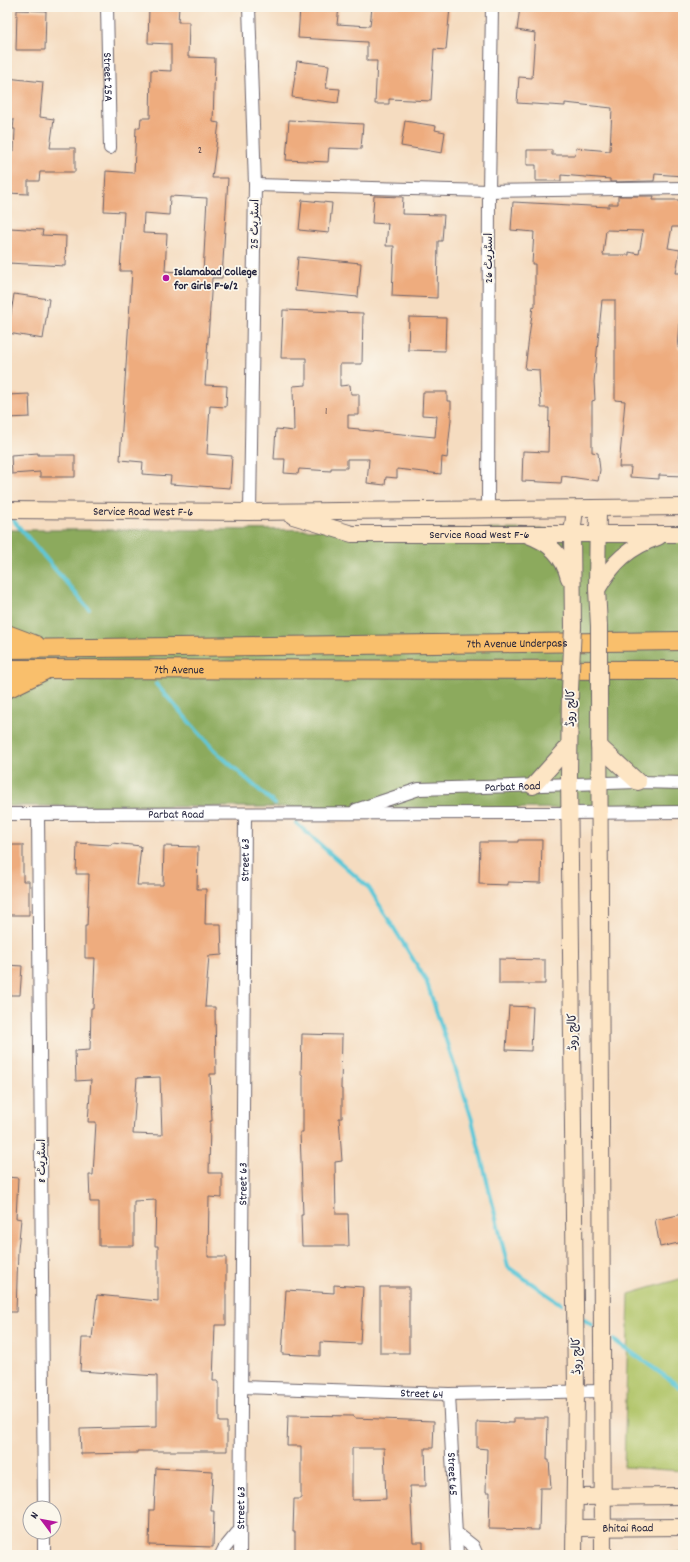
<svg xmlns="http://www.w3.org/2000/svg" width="690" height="1562" font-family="Dekko,'Playpen Sans Arabic',sans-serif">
  <rect width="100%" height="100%" fill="#fbf7ec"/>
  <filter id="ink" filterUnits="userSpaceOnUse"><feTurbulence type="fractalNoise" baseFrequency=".025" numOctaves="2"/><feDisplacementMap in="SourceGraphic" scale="8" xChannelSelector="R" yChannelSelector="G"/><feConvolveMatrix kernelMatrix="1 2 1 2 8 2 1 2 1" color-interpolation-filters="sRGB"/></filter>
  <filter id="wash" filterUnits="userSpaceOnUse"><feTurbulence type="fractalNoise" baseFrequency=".012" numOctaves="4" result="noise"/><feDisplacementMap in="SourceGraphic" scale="16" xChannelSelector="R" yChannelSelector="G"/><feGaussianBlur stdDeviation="0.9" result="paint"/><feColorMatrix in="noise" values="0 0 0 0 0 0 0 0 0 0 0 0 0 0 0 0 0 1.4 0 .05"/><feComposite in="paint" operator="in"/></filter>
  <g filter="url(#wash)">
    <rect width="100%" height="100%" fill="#f5dcc0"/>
    <g fill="#b1c569" stroke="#6a7452">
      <path d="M683,1278V1471L624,1467L629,1294Z"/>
      <path d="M683,1553V1555H624V1554Z"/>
    </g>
    <path fill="#8caa5d" stroke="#57664c" d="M683,529V809L7,806V530Z"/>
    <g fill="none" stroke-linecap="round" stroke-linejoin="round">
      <g stroke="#5ec8d8" stroke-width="4">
        <path d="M13,520L89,609"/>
        <path d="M156,684L214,750L275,804"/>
        <path d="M296,823L369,888L426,980L471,1116L508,1267L561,1304"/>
        <path d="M583,1319L592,1325"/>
        <path d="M614,1340L683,1389"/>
      </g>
    </g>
    <g id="blocks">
      <g fill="#eeac7e" fill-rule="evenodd">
        <path d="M149,7H179L178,22H189L188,57L215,58L213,122L219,123L212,178H228L222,278H212L205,385L227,386L226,407L210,406L207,454L232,456L230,488L170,484L171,476L142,474L143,462L120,460L132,271H120L124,212L104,211L106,171L134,173L136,128H140L141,118H150L151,70L171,71V44L148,43ZM170,196L207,198L203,274L165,271L167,234L143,233L144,213L169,215Z"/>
        <path d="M300,7H339L337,24L370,26L372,7H450L446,50L434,49L431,101L389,99V104H375L377,61H367V42L298,38Z"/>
        <path d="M520,7H558L589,11L590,7L648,11V8L683,10V176L655,174L654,181L610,182V179L561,175V181H536V165H527V150H552V155H575L576,148L610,151L612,108L565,103V106L517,103L519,77L532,78L535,33L517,30Z"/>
        <path d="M17,10L46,11L45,50H16Z"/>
        <path d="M297,61L329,65L326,88L340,89L338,103L292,97Z"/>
        <path d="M7,78L43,82L40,117L54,119L50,148H75V172H40L39,181H28V194L7,193V151H14L15,129H13L14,120L7,119Z"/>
        <path d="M289,120L363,124L361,149L329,148L328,162L286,160Z"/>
        <path d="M405,121L436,126L435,130L445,132L442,153L401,146Z"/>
        <path d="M374,196L403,197L402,214L444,215L442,241H438L437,298L392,296L394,246H386L388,224L372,223Z"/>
        <path d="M618,196H654L653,200H683V227H672L668,248L680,250L676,273H683V300H682L678,348L683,349V476L659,475V479L630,477L631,467H619L625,401L615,400V300H602L594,382L595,400L592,401V452L598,453L600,470L598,481L562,476L561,483L522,481L523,451L548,452L549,408H541L539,370L525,369L533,306L535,307V264H532L534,232L511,230L513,202L609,207V204H618ZM606,230L643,231L639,254L629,252V255H603Z"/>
        <path d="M302,200L332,203L329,233L299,230Z"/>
        <path d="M10,228L43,230L42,235L66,236L65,266L8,263Z"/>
        <path d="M298,257L361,263L358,297L295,291Z"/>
        <path d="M14,294L49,299L43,339L8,333Z"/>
        <path d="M283,310L363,313L362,364H340V386L350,385L351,394H359V415H348V428L359,429V430L435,437L437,416L422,415L423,392H447V401H451V420L447,458L442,457L441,474L397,469V478L386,477L385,485L367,483L369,459H347V468H331V471L299,469L298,474L284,473L285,459H274L276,429L294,431L293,386L306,385V358H281Z"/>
        <path d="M409,317L446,318L445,351L408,350Z"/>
        <path d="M29,394L30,417L7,418V395Z"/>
        <path d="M38,453V455H75V477H40V472L12,474L11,455Z"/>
        <path d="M518,840H542L541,883L508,882V885L479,884L480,842H518Z"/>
        <path d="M77,843L111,845L112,843L141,846L137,885H163L164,846L198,847L197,889H206L205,924H221L222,955L209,956L205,1007H215L216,1074H210L212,1121H210L209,1173H222V1198L209,1197L208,1257H226V1325H215L213,1381H219V1422H227V1451H137V1453L81,1454L80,1429L157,1427V1376L80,1371L82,1338H92L97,1295L158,1301V1246H155L156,1200L134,1201V1246H99V1202H90L89,1175H93L96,1122H88L91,1080L76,1081L75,1051L90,1050L91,1008H93L95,958H85V926H87L89,874H76ZM160,1077L162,1135L133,1134L137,1078Z"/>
        <path d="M7,845H23V881H29V915H7Z"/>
        <path d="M499,959L545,960V984H499Z"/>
        <path d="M7,965L22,966L20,995H7Z"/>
        <path d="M509,1006L533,1007L531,1051L506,1050Z"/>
        <path d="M302,1034L342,1035L341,1089H342V1118H339L342,1161L335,1162L336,1214H348L349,1246H302L301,1215H303L300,1132H303V1075H301Z"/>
        <path d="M7,1177L18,1178L16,1218L21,1219L18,1250L16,1312H7Z"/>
        <path d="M683,1214V1242L660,1247L655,1220Z"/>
        <path d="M334,1285L363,1287L360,1344L320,1342V1356L282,1354L286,1290L334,1293Z"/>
        <rect x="380" y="1287" width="29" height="66"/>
        <path d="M288,1415L354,1416V1418L434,1421L433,1448H425L426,1486H410L413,1542H423V1555H295V1532H293L294,1499H301V1446H287ZM352,1448H384L386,1499L352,1500Z"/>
        <path d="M514,1418H548L547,1460H549L551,1488H540L539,1530L489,1529L490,1492H486L487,1449L477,1448V1422L514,1423Z"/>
        <path d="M156,1468L213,1471L211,1511H214L213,1547L149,1545L150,1510H154Z"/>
      </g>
    </g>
  </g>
  <g filter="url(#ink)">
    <use href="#blocks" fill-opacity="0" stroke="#6c636a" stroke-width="1"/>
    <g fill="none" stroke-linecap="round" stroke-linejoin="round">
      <g stroke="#6c636a" stroke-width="14">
        <g id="street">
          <path id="s1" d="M107,7L110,148"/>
          <path d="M249,7L255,185L250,512"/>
          <path d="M255,185L489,191L683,188"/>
          <path d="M488,509L489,191L492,7"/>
          <path id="s2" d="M356,810L419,789L638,782L683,783"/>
          <path id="s3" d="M7,814L569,813L683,812"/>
          <path d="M38,814L44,1508"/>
          <path id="s4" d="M242,1387L449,1394L603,1391"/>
          <path id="s5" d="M449,1394L457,1555"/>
          <path d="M44,1532V1555"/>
          <path d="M459,1535L473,1546L477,1555"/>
          <path d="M221,1555L224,1549L237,1533"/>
          <path id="s6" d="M240,1555L245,814"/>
        </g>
      </g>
      <g stroke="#6c636a" stroke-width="18">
        <g id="secondary">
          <path d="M598,509L597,589L599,626"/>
          <path id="s7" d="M7,510L250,512L683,507"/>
          <path id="s8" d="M293,516L352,534H683"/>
          <path d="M528,535C550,543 563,555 569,578"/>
          <path d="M598,588C613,562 629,547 658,537"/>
          <path d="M573,627L572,534L575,509"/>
          <path d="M570,690L569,776L576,1391L574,1555"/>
          <path d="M599,691L603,1555"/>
          <path d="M599,746L638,782"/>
          <path d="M533,786L569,746"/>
          <path d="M575,1497L683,1496"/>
          <path id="s9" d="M574,1528L683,1527"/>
        </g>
      </g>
      <g stroke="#6c636a" stroke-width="20">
        <g id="primary">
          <path d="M7,634L36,645"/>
          <path id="s10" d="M7,649L683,641"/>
          <path id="s11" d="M7,669L683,670"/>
          <path d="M7,689L44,671"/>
        </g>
      </g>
      <use href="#street" stroke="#fff" stroke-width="12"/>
      <use href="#secondary" stroke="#fde5c4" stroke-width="16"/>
      <use href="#primary" stroke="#f9bf6c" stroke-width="18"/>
      <g stroke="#6c636a" stroke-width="18" stroke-linecap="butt">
        <g id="secondary-bridge">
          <path d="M599,626V691"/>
          <path d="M570,690L573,627"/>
        </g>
      </g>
      <use href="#secondary-bridge" stroke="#fde5c4" stroke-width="16"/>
    </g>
  </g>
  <circle fill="#b5179e" stroke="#fbf7ec" stroke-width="1.5" cx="166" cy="278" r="4"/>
  <g text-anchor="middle" stroke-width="3.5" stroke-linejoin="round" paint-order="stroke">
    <g font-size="10" fill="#55444c">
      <text x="200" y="153">2</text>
      <text x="326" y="414">1</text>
    </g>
    <g font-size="12" fill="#22223b" stroke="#fbf7ec">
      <text dy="4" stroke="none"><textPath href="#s1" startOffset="70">Street 25A</textPath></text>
      <text transform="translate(254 224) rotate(-89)" y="4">اسٹریٹ 25</text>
      <text transform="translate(488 258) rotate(-90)" y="4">اسٹریٹ 26</text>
      <text dy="4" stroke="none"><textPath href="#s7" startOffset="136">Service Road West F-6</textPath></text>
      <text dy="4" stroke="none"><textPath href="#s8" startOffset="189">Service Road West F-6</textPath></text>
      <text dy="4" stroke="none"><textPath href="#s10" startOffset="510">7th Avenue Underpass</textPath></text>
      <text dy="4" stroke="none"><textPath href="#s11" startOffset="172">7th Avenue</textPath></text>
      <text transform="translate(570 708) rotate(-89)" y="4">کالج روڈ</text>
      <text dy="4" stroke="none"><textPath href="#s2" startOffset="160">Parbat Road</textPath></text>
      <text dy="4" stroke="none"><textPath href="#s3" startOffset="169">Parbat Road</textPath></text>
      <text dy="4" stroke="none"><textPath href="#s6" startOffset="695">Street 63</textPath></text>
      <text transform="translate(572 1032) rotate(-91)" y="4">کالج روڈ</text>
      <text transform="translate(41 1161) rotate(-90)" y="4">اسٹریٹ 8</text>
      <text dy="4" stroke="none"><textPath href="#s6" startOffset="371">Street 63</textPath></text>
      <text transform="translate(576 1356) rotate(-91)" y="4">کالج روڈ</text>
      <text dy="4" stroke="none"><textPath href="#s4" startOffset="180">Street 64</textPath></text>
      <text dy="4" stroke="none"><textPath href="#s5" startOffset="80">Street 65</textPath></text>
      <text dy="4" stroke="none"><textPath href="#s6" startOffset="47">Street 63</textPath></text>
      <text dy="4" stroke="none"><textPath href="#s9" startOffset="54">Bhitai Road</textPath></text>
    </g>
    <g font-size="12" font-weight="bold" fill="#22223b" stroke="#fbf7ec" text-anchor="start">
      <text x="174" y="275">Islamabad College<tspan x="174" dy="14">for Girls F-6/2</tspan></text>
    </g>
  </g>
  <rect width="690" height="1562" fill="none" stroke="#fbf7ec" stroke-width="24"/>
  <g transform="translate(42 1520) rotate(302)"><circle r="19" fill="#fbf7ec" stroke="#a4a2a5"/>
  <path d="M0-3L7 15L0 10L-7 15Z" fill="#b5179e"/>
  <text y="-6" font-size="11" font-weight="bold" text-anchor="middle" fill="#22223b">N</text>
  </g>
</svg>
